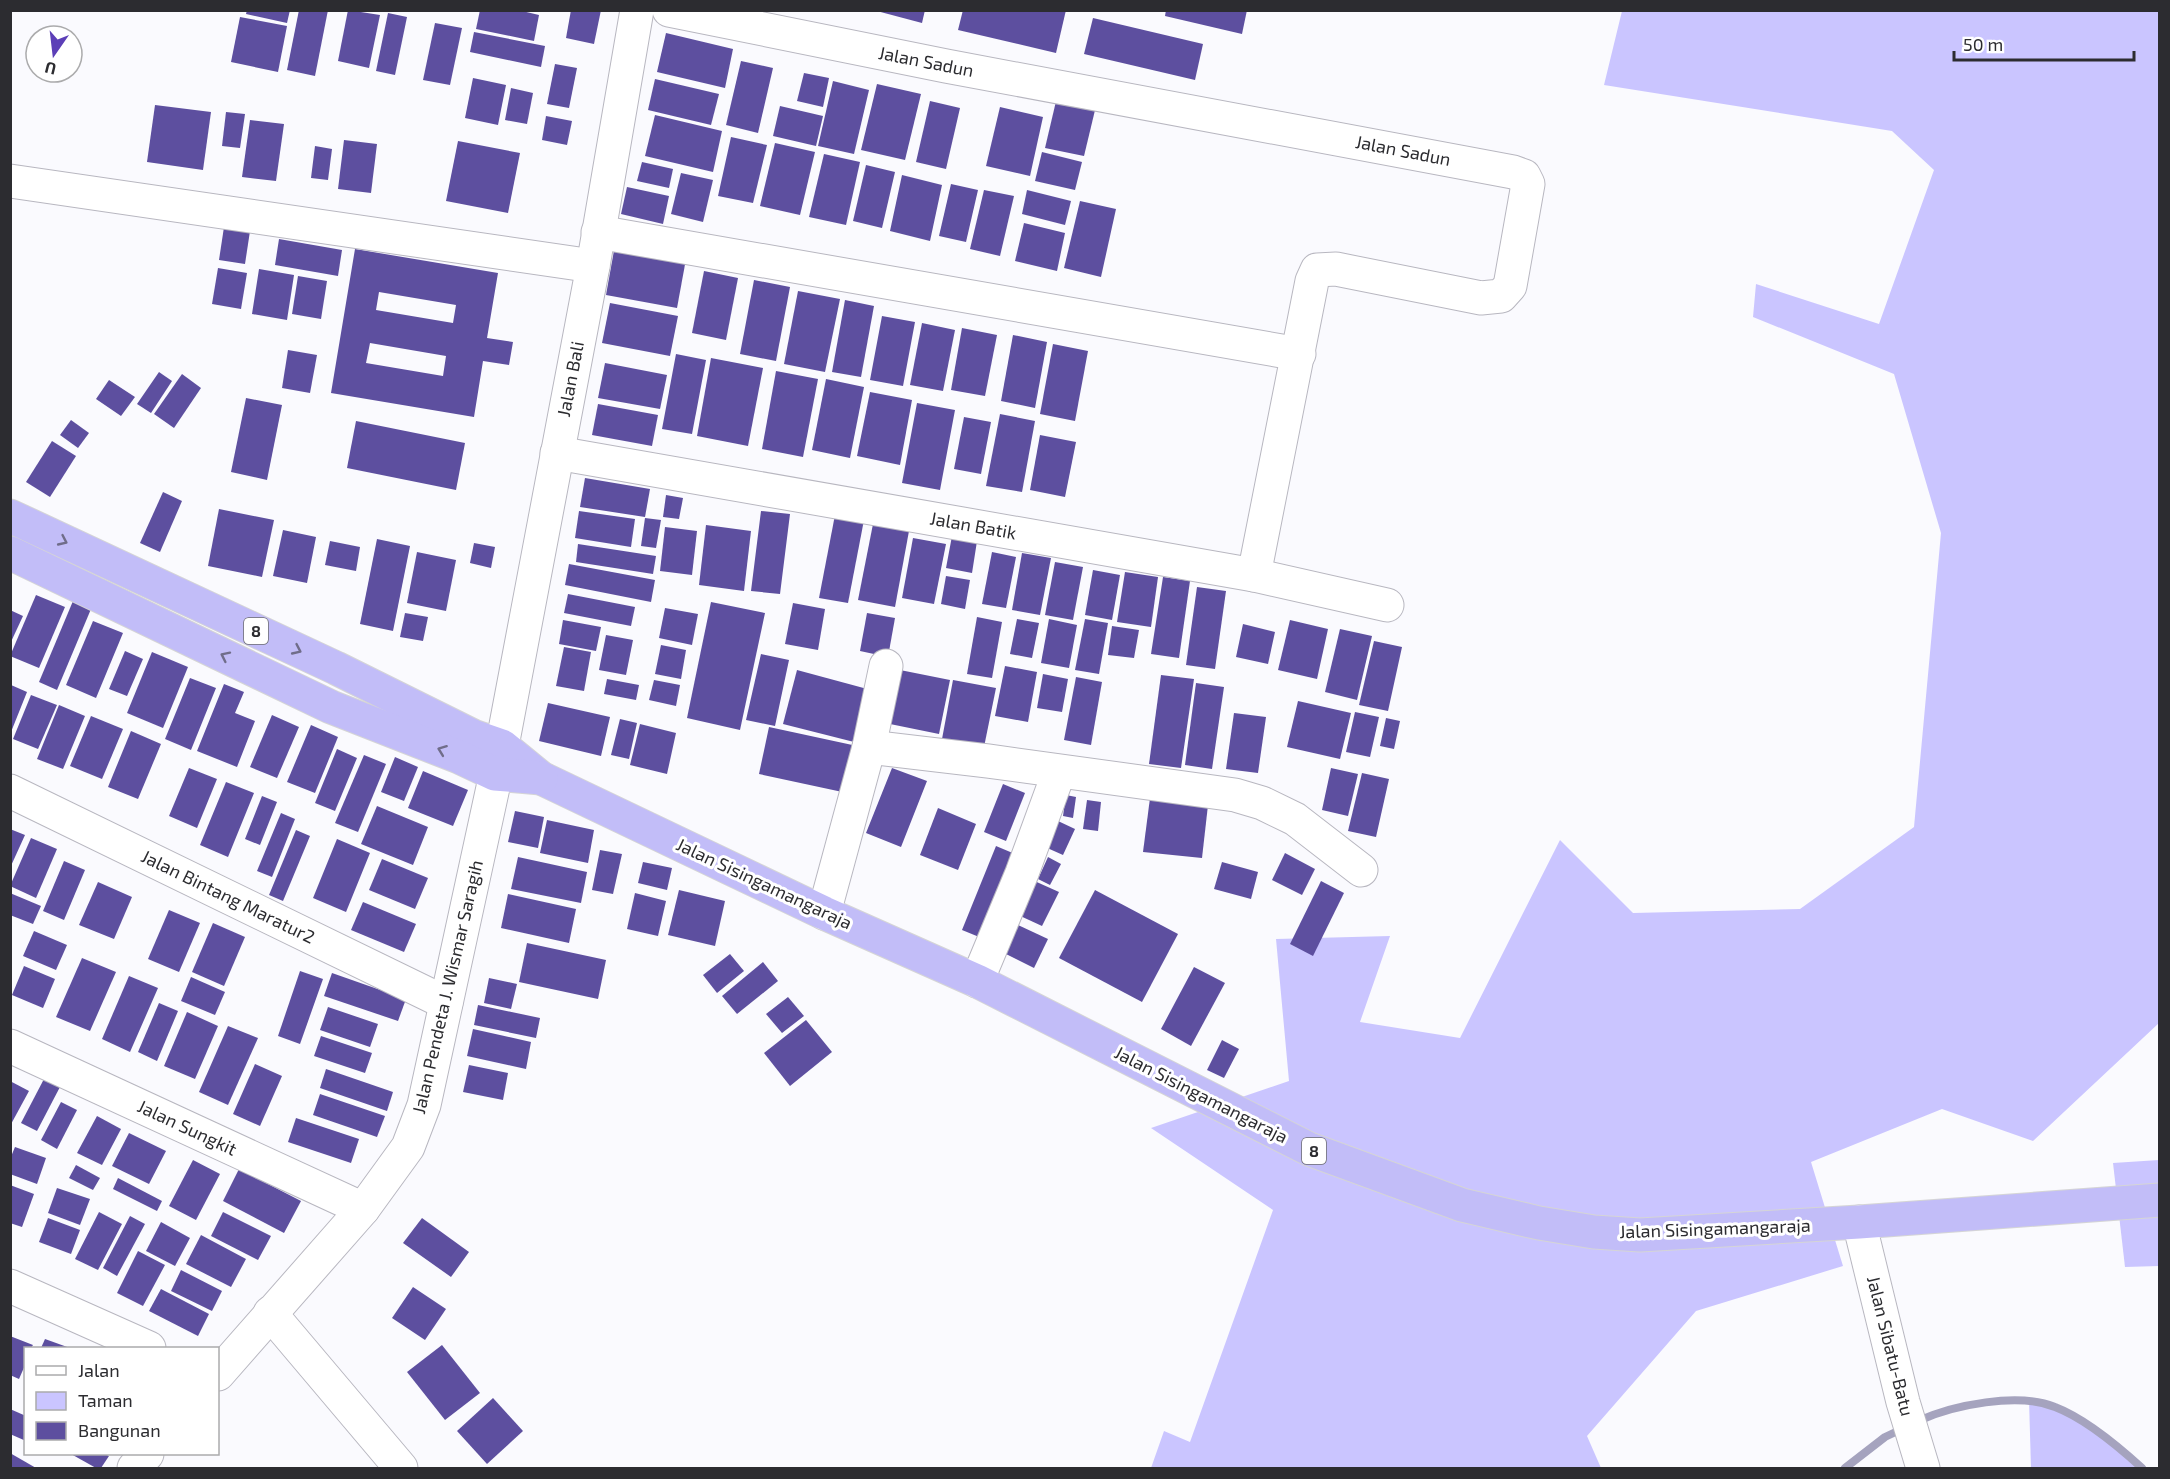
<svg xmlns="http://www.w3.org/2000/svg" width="2170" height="1479" font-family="'Exo 2',sans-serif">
  <rect width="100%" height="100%" fill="#fafafe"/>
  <g fill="#cac5ff">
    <path d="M1622,11H2159V1023L2033,1141L1942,1109L1811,1162L1843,1266L1696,1311L1587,1436L1601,1468H1151L1164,1431L1190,1442L1273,1210L1151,1128L1289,1081L1276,939L1390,936L1360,1022L1460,1038L1560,840L1633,913L1800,909L1914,827L1941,533L1894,374L1753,317L1756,284L1879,324L1934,170L1892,131L1604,85Z"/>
    <path d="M2159,1160V1266L2125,1267L2113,1163Z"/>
    <path d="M2029,1400L2055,1407L2088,1425L2142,1468H2031Z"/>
  </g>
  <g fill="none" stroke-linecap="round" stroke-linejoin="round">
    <g stroke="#a5a3be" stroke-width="8">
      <path d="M1918,1421C1953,1405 2018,1392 2055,1407C2084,1418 2119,1447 2142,1468"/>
      <path d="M1845,1468L1885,1437L1902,1429"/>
    </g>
  </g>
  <g fill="#5d4f9f" fill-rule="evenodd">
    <path d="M247,10H290L287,23L246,14Z"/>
    <path d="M299,10H328L315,76L287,70Z"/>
    <path d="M348,10L380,15L369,68L338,61Z"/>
    <path d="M480,10H518L539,15L534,41L476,29Z"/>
    <path d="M571,10H601L594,44L566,38Z"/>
    <path d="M873,10H925L922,23Z"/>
    <path d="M963,10H1066L1056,53L958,30Z"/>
    <path d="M1166,10H1247L1242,34L1165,16Z"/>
    <path d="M388,13L407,17L395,75L376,71Z"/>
    <path d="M240,17L287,26L278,72L231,62Z"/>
    <path d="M1093,18L1203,44L1195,80L1084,54Z"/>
    <path d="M435,23L462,28L450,85L423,80Z"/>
    <path d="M474,32L545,46L541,67L470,52Z"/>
    <path d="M666,33L733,49L725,88L657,72Z"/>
    <path d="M741,61L773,68L758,133L726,125Z"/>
    <path d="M555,64L577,68L569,108L547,104Z"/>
    <path d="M804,73L829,78L823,107L797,101Z"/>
    <path d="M473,78L506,85L498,125L465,118Z"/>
    <path d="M655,79L719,94L711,125L648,110Z"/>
    <path d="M833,81L869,90L854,154L818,146Z"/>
    <path d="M877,84L921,94L905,160L861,150Z"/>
    <path d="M511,88L533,93L527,124L505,120Z"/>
    <path d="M1057,97L1096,106L1084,156L1045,148Z"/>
    <path d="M930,101L960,108L946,169L916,162Z"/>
    <path d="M155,105L211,112L203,170L147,162Z"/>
    <path d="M780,106L823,116L816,146L773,136Z"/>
    <path d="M1000,107L1043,117L1030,176L986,166Z"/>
    <path d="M226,112L245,114L240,148L222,146Z"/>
    <path d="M655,115L722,131L713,172L645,156Z"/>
    <path d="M546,116L572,121L567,145L542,140Z"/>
    <path d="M250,120L284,124L276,181L242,177Z"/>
    <path d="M731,137L767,145L753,203L718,196Z"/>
    <path d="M344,140L377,144L371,193L338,189Z"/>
    <path d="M458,141L520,153L508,213L446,201Z"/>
    <path d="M775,143L815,152L800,215L760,206Z"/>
    <path d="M315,146L332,149L328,180L311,178Z"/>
    <path d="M1042,152L1082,162L1075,190L1035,181Z"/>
    <path d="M824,154L860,162L846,225L809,217Z"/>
    <path d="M642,162L673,169L669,188L637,181Z"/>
    <path d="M866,165L895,172L882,228L853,221Z"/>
    <path d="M681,173L713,180L703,222L671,214Z"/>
    <path d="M902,175L942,185L930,241L890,231Z"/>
    <path d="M951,184L978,190L966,242L939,236Z"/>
    <path d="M627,187L669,196L663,224L621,214Z"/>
    <path d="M984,190L1014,196L1000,256L970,249Z"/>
    <path d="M1027,190L1071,201L1065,225L1022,214Z"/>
    <path d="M1080,201L1116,209L1101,277L1064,268Z"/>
    <path d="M1024,223L1065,233L1057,271L1015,261Z"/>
    <path d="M224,227L250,231L245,264L219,260Z"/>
    <path d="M279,239L342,250L338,276L275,265Z"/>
    <path d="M615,245L686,259L677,308L606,295Z"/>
    <path d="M355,249L498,273L487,338L513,342L509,365L483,361L474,417L331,393ZM379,292L456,305L453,323L376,310ZM370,343L446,356L443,376L366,363Z"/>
    <path d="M218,268L247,273L241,309L212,304Z"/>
    <path d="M259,269L294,275L287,320L252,314Z"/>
    <path d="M704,271L738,278L726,340L692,333Z"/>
    <path d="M298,276L327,281L321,319L292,314Z"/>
    <path d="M754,280L790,287L776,361L740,354Z"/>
    <path d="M798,291L840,299L825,372L784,364Z"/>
    <path d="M845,300L874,306L861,377L832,372Z"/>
    <path d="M610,303L678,316L670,356L602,343Z"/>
    <path d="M882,316L915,322L903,386L870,380Z"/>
    <path d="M922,323L955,330L943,391L910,385Z"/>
    <path d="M962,328L997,335L985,396L951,390Z"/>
    <path d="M1013,335L1047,342L1035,408L1001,401Z"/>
    <path d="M1053,344L1088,351L1075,421L1040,414Z"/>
    <path d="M288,350L317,355L310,393L282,388Z"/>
    <path d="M676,354L706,360L692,434L662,429Z"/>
    <path d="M711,358L763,368L748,446L697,436Z"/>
    <path d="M605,363L667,375L660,409L598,398Z"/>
    <path d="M776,371L818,379L803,457L762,449Z"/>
    <path d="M159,372L172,381L151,413L137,404Z"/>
    <path d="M182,374L201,388L174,428L154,414Z"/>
    <path d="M826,379L864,387L850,458L812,450Z"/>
    <path d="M109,380L135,397L121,416L96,399Z"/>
    <path d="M870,392L912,400L900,465L857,456Z"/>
    <path d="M246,398L282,405L267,480L231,472Z"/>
    <path d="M917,403L955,410L940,490L902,483Z"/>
    <path d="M598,404L658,415L652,446L592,435Z"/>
    <path d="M1000,414L1035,421L1022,492L986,486Z"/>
    <path d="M964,417L991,422L981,474L954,469Z"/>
    <path d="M71,420L89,433L78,448L60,435Z"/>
    <path d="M356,421L465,443L456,490L347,468Z"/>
    <path d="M1040,435L1076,442L1065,497L1030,490Z"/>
    <path d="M52,441L76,456L50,497L26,482Z"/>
    <path d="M585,478L650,489L645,517L580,507Z"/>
    <path d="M163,492L182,501L160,552L140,543Z"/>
    <path d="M666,495L683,498L679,519L663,517Z"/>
    <path d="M219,509L274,520L262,577L208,566Z"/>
    <path d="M579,511L635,519L631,547L575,538Z"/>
    <path d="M761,511L790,514L780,594L751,591Z"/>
    <path d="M835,515L864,520L848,603L819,598Z"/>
    <path d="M645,518L661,520L656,548L641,546Z"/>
    <path d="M873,524L909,531L895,607L858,600Z"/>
    <path d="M706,525L751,531L744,591L699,585Z"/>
    <path d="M665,527L697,531L692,575L660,571Z"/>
    <path d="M283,530L316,537L307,583L273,576Z"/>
    <path d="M952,536L977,541L972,573L946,568Z"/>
    <path d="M913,538L946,544L934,604L902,598Z"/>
    <path d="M377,539L410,546L393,631L360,624Z"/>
    <path d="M330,541L360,547L356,571L325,565Z"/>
    <path d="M474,543L495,547L491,568L470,563Z"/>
    <path d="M578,544L656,556L653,574L576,562Z"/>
    <path d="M417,552L456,560L446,611L407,603Z"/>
    <path d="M992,552L1016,557L1006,608L982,604Z"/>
    <path d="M1022,553L1051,558L1040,615L1012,610Z"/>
    <path d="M1055,562L1083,567L1073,620L1045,615Z"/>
    <path d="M569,564L655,580L651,602L565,585Z"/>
    <path d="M1093,570L1120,575L1112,620L1085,615Z"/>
    <path d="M1125,572L1158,577L1151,627L1117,622Z"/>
    <path d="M946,576L970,580L965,609L941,604Z"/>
    <path d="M1163,577L1190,581L1179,658L1151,654Z"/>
    <path d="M1197,587L1226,591L1215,669L1186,665Z"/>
    <path d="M568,594L635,607L631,626L564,613Z"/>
    <path d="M36,595L65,607L39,668L10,656Z"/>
    <path d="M73,601L91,609L57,690L39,682Z"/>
    <path d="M711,602L765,613L740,730L687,718Z"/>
    <path d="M793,603L825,609L818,650L785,644Z"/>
    <path d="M665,608L698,614L692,645L659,638Z"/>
    <path d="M10,610L23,616L10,644Z"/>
    <path d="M405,613L428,617L423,641L400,637Z"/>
    <path d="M867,613L895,618L888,657L860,651Z"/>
    <path d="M977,617L1002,622L992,678L967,674Z"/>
    <path d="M1017,619L1039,623L1032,658L1010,654Z"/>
    <path d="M1049,619L1077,625L1069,668L1041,663Z"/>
    <path d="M1085,619L1108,623L1099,674L1075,670Z"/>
    <path d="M563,620L601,627L596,651L559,644Z"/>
    <path d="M1290,620L1328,629L1317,679L1278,670Z"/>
    <path d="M93,621L123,633L96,698L66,685Z"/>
    <path d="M1243,624L1275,632L1268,664L1236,657Z"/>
    <path d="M1112,626L1139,630L1134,658L1108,655Z"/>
    <path d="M1340,629L1372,636L1357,700L1325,692Z"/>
    <path d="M606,635L633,640L626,675L599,670Z"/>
    <path d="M1374,641L1402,647L1388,711L1359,705Z"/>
    <path d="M661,645L686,650L681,679L655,674Z"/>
    <path d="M564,647L591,652L584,691L556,686Z"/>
    <path d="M125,651L143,659L127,696L109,689Z"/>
    <path d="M152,652L188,667L163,728L127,713Z"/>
    <path d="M761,654L789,660L775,726L746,720Z"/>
    <path d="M1005,666L1037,672L1028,722L995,716Z"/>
    <path d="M797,670L871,690L858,743L783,724Z"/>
    <path d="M900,670L950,680L939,734L890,724Z"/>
    <path d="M1043,674L1068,679L1062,712L1037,708Z"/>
    <path d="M1161,675L1194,679L1181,768L1149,764Z"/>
    <path d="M1076,677L1102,682L1091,745L1064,740Z"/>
    <path d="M190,678L216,688L191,750L165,739Z"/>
    <path d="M607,679L639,685L636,700L604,694Z"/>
    <path d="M654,680L680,685L676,706L649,700Z"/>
    <path d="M953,680L996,688L984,747L942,739Z"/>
    <path d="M1196,683L1224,687L1212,769L1185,765Z"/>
    <path d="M224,684L244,692L235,713L255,721L237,767L197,751Z"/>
    <path d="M11,685L27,692L11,732L10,687Z"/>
    <path d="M31,695L57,705L38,749L13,739Z"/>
    <path d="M1298,701L1351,713L1340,759L1287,747Z"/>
    <path d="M548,703L610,717L601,756L539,741Z"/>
    <path d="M59,705L85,716L63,769L37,759Z"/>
    <path d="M1355,712L1379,717L1370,757L1346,752Z"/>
    <path d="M1234,713L1266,717L1258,773L1226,769Z"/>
    <path d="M272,715L299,727L277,778L250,767Z"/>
    <path d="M91,716L123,729L102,779L70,766Z"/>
    <path d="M1386,718L1400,721L1394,749L1380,746Z"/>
    <path d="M620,719L637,723L629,759L611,755Z"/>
    <path d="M640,724L676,733L667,774L630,765Z"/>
    <path d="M311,725L338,737L315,793L287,782Z"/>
    <path d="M769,727L857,746L847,793L759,774Z"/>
    <path d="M131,731L161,744L138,799L108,787Z"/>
    <path d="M337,749L357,758L335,811L315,803Z"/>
    <path d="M364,755L386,764L358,832L335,823Z"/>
    <path d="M395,757L418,767L404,801L381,792Z"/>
    <path d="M189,768L217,779L197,828L169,816Z"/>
    <path d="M892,768L927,781L901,847L866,833Z"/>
    <path d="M1331,768L1358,774L1348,816L1322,810Z"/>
    <path d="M423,771L468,790L453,826L408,808Z"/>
    <path d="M1362,773L1389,779L1376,837L1348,831Z"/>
    <path d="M226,782L254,793L228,857L200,845Z"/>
    <path d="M1003,784L1025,793L1006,841L984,832Z"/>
    <path d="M1066,795L1076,797L1073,818L1063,816Z"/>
    <path d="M262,796L277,802L260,845L245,839Z"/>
    <path d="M1150,798L1208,805L1202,858L1143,852Z"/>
    <path d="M1087,800L1101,802L1098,831L1083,829Z"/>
    <path d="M377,806L428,827L413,865L361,844Z"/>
    <path d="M938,808L976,824L958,870L920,855Z"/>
    <path d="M515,811L544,817L538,848L508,842Z"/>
    <path d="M281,813L295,819L272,877L257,871Z"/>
    <path d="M547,820L594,830L588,863L540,853Z"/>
    <path d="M1058,821L1075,829L1063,855L1045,847Z"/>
    <path d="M10,829L25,835L10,868Z"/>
    <path d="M296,830L310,836L283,901L269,895Z"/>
    <path d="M31,838L57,849L36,898L10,886Z"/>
    <path d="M337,839L370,853L346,912L313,898Z"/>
    <path d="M996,846L1022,857L989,941L962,930Z"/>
    <path d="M600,850L622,854L613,894L592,890Z"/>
    <path d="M1285,853L1315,869L1302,895L1272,880Z"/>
    <path d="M518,857L587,872L581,903L511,889Z"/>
    <path d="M1048,857L1061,864L1050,885L1038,879Z"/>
    <path d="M382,859L428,878L415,909L369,890Z"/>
    <path d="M64,861L85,870L64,920L43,911Z"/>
    <path d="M643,862L672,868L667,890L638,883Z"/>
    <path d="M1222,862L1258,872L1251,899L1214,889Z"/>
    <path d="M1030,879L1059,892L1042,926L1014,913Z"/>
    <path d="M1321,881L1344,893L1313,956L1290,944Z"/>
    <path d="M98,882L132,897L114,939L79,925Z"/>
    <path d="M679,890L725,901L715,946L668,935Z"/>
    <path d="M1095,890L1178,934L1142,1002L1059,958Z"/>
    <path d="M10,893L41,906L33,924L10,915Z"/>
    <path d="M635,893L666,901L658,936L627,929Z"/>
    <path d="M508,894L576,909L569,943L501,928Z"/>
    <path d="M363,902L416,924L404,952L351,930Z"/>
    <path d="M169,910L200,923L179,972L148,959Z"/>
    <path d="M213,923L245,937L224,986L192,972Z"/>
    <path d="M1018,925L1048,939L1034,968L1004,953Z"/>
    <path d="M34,931L67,945L56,970L23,956Z"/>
    <path d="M527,943L606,960L598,999L519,982Z"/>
    <path d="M730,954L744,971L717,993L703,975Z"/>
    <path d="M82,958L116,972L90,1031L56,1017Z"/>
    <path d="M763,962L778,981L737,1014L722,996Z"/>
    <path d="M24,966L55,979L43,1008L12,995Z"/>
    <path d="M1194,967L1225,983L1191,1046L1161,1029Z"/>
    <path d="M300,971L323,979L300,1044L278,1036Z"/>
    <path d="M332,973L406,999L398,1021L324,996Z"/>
    <path d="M129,976L158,988L130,1052L102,1039Z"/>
    <path d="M191,977L225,992L215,1015L181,1001Z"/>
    <path d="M489,978L517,984L511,1009L484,1003Z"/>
    <path d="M788,997L804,1016L782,1033L766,1014Z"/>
    <path d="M159,1003L178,1011L157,1061L138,1052Z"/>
    <path d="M478,1005L540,1018L536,1038L474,1025Z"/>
    <path d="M328,1007L378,1024L370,1047L320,1030Z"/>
    <path d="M187,1012L218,1026L195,1079L164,1066Z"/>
    <path d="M806,1020L832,1052L790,1086L764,1053Z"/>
    <path d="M228,1026L258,1038L228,1105L199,1092Z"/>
    <path d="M473,1029L531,1042L526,1069L467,1056Z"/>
    <path d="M321,1036L372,1053L365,1073L314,1056Z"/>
    <path d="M1222,1040L1239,1049L1224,1078L1207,1070Z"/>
    <path d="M255,1064L282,1076L260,1126L233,1114Z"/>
    <path d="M469,1065L508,1073L503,1100L463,1092Z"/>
    <path d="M326,1069L393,1092L387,1111L320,1088Z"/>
    <path d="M45,1077L61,1085L37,1131L21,1123Z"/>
    <path d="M10,1081L29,1091L10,1126Z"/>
    <path d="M320,1094L385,1116L377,1137L313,1115Z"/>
    <path d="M61,1102L77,1110L57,1149L41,1140Z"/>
    <path d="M97,1116L121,1129L102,1165L77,1153Z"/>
    <path d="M296,1118L359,1139L351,1163L288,1142Z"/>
    <path d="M129,1133L166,1151L149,1184L112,1166Z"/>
    <path d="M15,1147L46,1158L37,1184L10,1174V1159Z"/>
    <path d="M193,1160L220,1174L196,1220L169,1206Z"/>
    <path d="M76,1165L100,1178L93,1190L69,1178Z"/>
    <path d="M239,1169L301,1201L284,1233L223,1201Z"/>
    <path d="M118,1178L162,1201L157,1211L113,1189Z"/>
    <path d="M10,1185L34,1194L22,1227L10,1223Z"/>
    <path d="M57,1188L90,1199L80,1225L48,1213Z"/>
    <path d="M99,1212L122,1224L98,1270L75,1259Z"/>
    <path d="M223,1212L271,1236L258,1260L211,1236Z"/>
    <path d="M130,1216L145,1224L117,1276L103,1268Z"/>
    <path d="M48,1218L80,1230L71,1254L39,1242Z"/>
    <path d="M422,1218L469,1252L451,1277L403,1243Z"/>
    <path d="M161,1222L190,1238L175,1266L146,1251Z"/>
    <path d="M201,1235L246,1259L231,1287L186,1264Z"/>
    <path d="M138,1251L165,1265L143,1306L117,1293Z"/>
    <path d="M181,1270L222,1291L212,1311L171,1291Z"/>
    <path d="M413,1287L446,1309L425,1340L392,1318Z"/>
    <path d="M161,1289L209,1314L198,1336L149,1311Z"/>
    <path d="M10,1336L33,1345L31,1348H26V1363L19,1379L10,1375Z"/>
    <path d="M45,1339L70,1348H41Z"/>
    <path d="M442,1345L480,1393L445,1420L407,1372Z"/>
    <path d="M493,1398L523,1431L487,1464L457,1431Z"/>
    <path d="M10,1409L26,1416V1441L10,1434Z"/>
    <path d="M10,1453L36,1468H10Z"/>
    <path d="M71,1454H105L109,1456L101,1468H96Z"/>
  </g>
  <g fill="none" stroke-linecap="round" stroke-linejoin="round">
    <g stroke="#b8b7c0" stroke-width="35">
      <g id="minor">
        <path d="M669,10L946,66L1513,172L1524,176L1528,184L1510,286L1501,296L1481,298L1336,269L1317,270L1312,281L1254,575"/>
        <path d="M10,181L593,266"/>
        <path d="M598,232L1299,354"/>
        <path d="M557,453L1254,575L1387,605"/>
        <path d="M869,747L988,761L1235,795L1262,803L1295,819L1361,870"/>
        <path d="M10,791L446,1003"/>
        <path d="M824,913L869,747L886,666"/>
        <path d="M977,981L1022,873L1059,772"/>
        <path d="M10,1046L363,1209"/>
        <path d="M1859,1222L1903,1402L1923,1468"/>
        <path d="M10,1286L149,1348"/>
        <path d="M270,1313L401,1468"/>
        <path d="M218,1374L363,1209L408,1147L424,1105L502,746L593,266L637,10"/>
        <path d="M134,1468L147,1454"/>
      </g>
    </g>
    <g stroke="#d5d5d6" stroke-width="35">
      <g id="highway">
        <path d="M10,516L336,668L473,736L502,746L541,778L824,913L977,981L1309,1149L1462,1205L1539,1223L1594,1232L1640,1235L1859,1222L2160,1200"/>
        <path d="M10,553L331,707L459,757L495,774L541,778"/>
      </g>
    </g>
    <use href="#minor" stroke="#fff" stroke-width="33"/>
    <use href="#highway" stroke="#c2bdf8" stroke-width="33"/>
  </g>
  <defs><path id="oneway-chevron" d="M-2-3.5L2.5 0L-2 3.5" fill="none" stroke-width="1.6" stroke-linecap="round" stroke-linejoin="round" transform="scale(1.5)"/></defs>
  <g stroke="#706d8a">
    <use href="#oneway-chevron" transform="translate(63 541) rotate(25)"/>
    <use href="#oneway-chevron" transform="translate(297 650) rotate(25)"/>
    <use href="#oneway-chevron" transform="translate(225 656) rotate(-154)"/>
    <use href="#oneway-chevron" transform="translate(442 750) rotate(-159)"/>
  </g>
  <g text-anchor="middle" stroke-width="6" stroke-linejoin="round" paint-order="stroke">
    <g fill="#fff" stroke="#6b6b6e" stroke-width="1.5">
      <rect x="244" y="618" width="24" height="26" rx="4.5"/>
      <rect x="1302" y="1138" width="24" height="26" rx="4.5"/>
    </g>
    <g font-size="16" font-weight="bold" fill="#2c2c30">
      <text x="256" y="637">8</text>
      <text x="1314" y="1157">8</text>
    </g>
    <g font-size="18" fill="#2c2c30" stroke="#fff">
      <text transform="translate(926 62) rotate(11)" y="6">Jalan Sadun</text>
      <text transform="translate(1403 151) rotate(11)" y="6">Jalan Sadun</text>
      <text transform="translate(571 379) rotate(-79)" y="6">Jalan Bali</text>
      <text transform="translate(973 526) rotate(10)" y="6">Jalan Batik</text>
      <text transform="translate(764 884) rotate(25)" y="6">Jalan Sisingamangaraja</text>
      <text transform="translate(228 897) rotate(26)" y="6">Jalan Bintang Maratur2</text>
      <text transform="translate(448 987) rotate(-77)" y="6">Jalan Pendeta J. Wismar Saragih</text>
      <text transform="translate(1201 1095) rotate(27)" y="6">Jalan Sisingamangaraja</text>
      <text transform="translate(187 1128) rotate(25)" y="6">Jalan Sungkit</text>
      <text transform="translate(1715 1229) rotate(-2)" y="6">Jalan Sisingamangaraja</text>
      <text transform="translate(1890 1346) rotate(76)" y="6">Jalan Sibatu-Batu</text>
    </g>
  </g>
  <rect width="2170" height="1479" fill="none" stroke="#2c2c30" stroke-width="24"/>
  <rect x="24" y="1347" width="195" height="108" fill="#ffffff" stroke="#ababac" stroke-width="1.5"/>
  <rect x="36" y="1366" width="30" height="9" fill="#ffffff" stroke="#ababac" stroke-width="1.5"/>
  <text x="78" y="1377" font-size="18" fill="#2c2c30">Jalan</text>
  <rect x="36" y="1392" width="30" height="18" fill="#cac5ff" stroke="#ababac" stroke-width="1.5"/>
  <text x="78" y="1407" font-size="18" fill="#2c2c30">Taman</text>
  <rect x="36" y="1422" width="30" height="18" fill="#5d4f9f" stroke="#ababac" stroke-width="1.5"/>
  <text x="78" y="1437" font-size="18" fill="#2c2c30">Bangunan</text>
  <g transform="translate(54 54) rotate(194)"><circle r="28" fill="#ffffff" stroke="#ababac" stroke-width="1.5"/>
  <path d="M0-4.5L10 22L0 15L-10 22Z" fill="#5c3fb7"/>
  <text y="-9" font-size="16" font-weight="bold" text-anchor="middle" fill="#2c2c30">U</text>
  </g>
  <path d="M1954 51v9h180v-9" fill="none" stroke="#2c2c30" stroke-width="3"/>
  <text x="1963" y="51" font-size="18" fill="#2c2c30" stroke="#ffffff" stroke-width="4.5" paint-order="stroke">50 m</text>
</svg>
